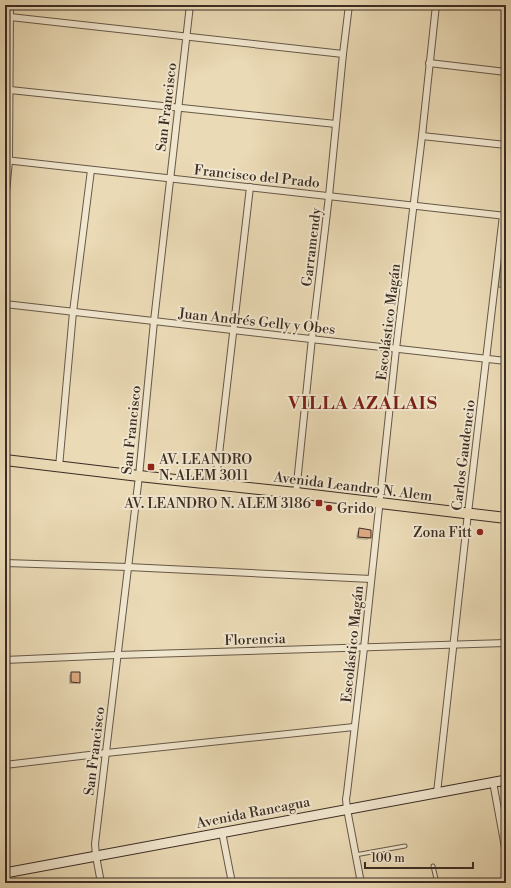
<svg xmlns="http://www.w3.org/2000/svg" width="511" height="888" font-family="'Libre Bodoni',serif">
  <rect width="100%" height="100%" fill="#eadab5"/>
  <filter id="stains"><feTurbulence type="fractalNoise" baseFrequency=".005" numOctaves="4"/><feColorMatrix values="0 0 0 0 .2 0 0 0 0 .09 0 0 0 0 .02 0 0 0 .5 -.17"/></filter>
  <radialGradient id="worn" r=".72"><stop offset=".6" stop-color="#630" stop-opacity="0"/><stop offset="1" stop-color="#630" stop-opacity=".3"/></radialGradient>
  <path fill="#b6c08e" stroke="#787659" d="M506,222V288L498,287Z"/>
  <g fill="#0003">
    <path d="M360,529L370,538L367,540L356,539L357,532Z"/>
    <path d="M72,673L79,682L77,684H69V675Z"/>
  </g>
  <g fill="#dca880" stroke="#3b2c24">
    <path d="M359,528L371,530V538L358,537Z"/>
    <path d="M71,672H80V683L71,682Z"/>
  </g>
  <g fill="none" stroke-linecap="round" stroke-linejoin="round">
    <g stroke="#675848" stroke-width="5">
      <g id="service">
        <path d="M498,813L506,812"/>
        <path d="M355,855L405,846"/>
        <path d="M433,866L437,883"/>
      </g>
    </g>
    <g stroke="#675848" stroke-width="8">
      <g id="minor">
        <path d="M10,17L343,54"/>
        <path d="M429,63L506,72"/>
        <path d="M10,90L336,124"/>
        <path d="M422,136L506,145"/>
        <path d="M5,160L506,216"/>
        <path d="M5,203L9,161L10,5"/>
        <path d="M5,304C172,324 339,342 506,361"/>
        <path d="M59,467L73,312L91,170"/>
        <path d="M216,484V480L250,187"/>
        <path d="M296,493L312,338L329,196L343,54L349,5"/>
        <path d="M5,563L128,567L371,579"/>
        <path d="M5,660L117,655L506,643"/>
        <path d="M5,765L106,753L354,727"/>
        <path d="M493,782L506,853"/>
        <path d="M437,793L468,513L503,215"/>
        <path d="M222,832L232,883"/>
        <path d="M101,883L96,856L95,844L139,476L154,321L190,5"/>
        <path d="M361,883L347,809L346,799L347,793L364,648L396,349L422,136L436,5"/>
      </g>
    </g>
    <g stroke="#3b2c24" stroke-width="11">
      <path id="secondary" d="M5,873L506,780"/>
    </g>
    <g stroke="#3b2c24" stroke-width="12">
      <path id="primary" d="M5,460L139,476L296,493L506,518"/>
    </g>
    <use href="#service" stroke="#f1e7cf" stroke-width="3"/>
    <use href="#minor" stroke="#f1e7cf" stroke-width="6"/>
    <use href="#secondary" stroke="#f1e7cf" stroke-width="9"/>
    <use href="#primary" stroke="#eadab5" stroke-width="10"/>
  </g>
  <g fill="#8f2418" stroke="#f1e7cf" stroke-width="1.5">
    <rect x="147" y="463" width="8" height="8" rx="2"/>
    <rect x="315" y="499" width="8" height="8" rx="2"/>
    <circle cx="329" cy="508" r="4"/>
    <circle cx="480" cy="532" r="4"/>
  </g>
  <g text-anchor="middle" stroke-width="4" stroke-linejoin="round" paint-order="stroke">
    <g font-size="14" fill="#3b2c24" stroke="#f1e7cf">
      <text transform="translate(166 107) rotate(-83)" y="5">San Francisco</text>
      <text transform="translate(257 176) rotate(6)" y="5">Francisco del Prado</text>
      <text transform="translate(311 247) rotate(-83)" y="5">Garramendy</text>
      <text transform="translate(257 321) rotate(6)" y="5">Juan Andrés Gelly y Obes</text>
      <text transform="translate(388 322) rotate(-83)" y="5">Escolástico Magán</text>
      <text transform="translate(131 430) rotate(-84)" y="5">San Francisco</text>
      <text transform="translate(463 455) rotate(-83)" y="5">Carlos Gaudencio</text>
      <text transform="translate(353 486) rotate(7)" y="5">Avenida Leandro N. Alem</text>
      <text transform="translate(255 639) rotate(-2)" y="5">Florencia</text>
      <text transform="translate(352 644) rotate(-84)" y="5">Escolástico Magán</text>
      <text transform="translate(94 751) rotate(-83)" y="5">San Francisco</text>
      <text transform="translate(253 812) rotate(-11)" y="5">Avenida Rancagua</text>
    </g>
    <g font-size="14" fill="#3b2c24" stroke="#f1e7cf" text-anchor="start">
      <text x="159" y="464">AV. LEANDRO<tspan x="159" dy="16">N. ALEM 3011</tspan></text>
      <text x="311" y="508" text-anchor="end">AV. LEANDRO N. ALEM 3186</text>
      <text x="337" y="513">Grido</text>
      <text x="472" y="537" text-anchor="end">Zona Fitt</text>
    </g>
    <g font-size="18" font-weight="bold" letter-spacing="1" fill="#7a1f14" stroke="#f1e7cf">
      <text x="363" y="409">VILLA AZALAIS</text>
    </g>
  </g>
  <rect width="511" height="888" fill="none" stroke="#eadab5" stroke-width="20"/>
  <rect x="6" y="6" width="499" height="876" fill="none" stroke="#3b2c24" stroke-width="2"/>
  <rect x="10" y="10" width="491" height="868" fill="none" stroke="#3b2c24"/>
  <path d="M365 862v6h108v-6" fill="none" stroke="#3b2c24" stroke-width="2"/>
  <text x="371" y="862" font-size="12" fill="#3b2c24" stroke="#f1e7cf" stroke-width="3" paint-order="stroke">100 m</text>
  <rect width="100%" height="100%" filter="url(#stains)"/>
  <rect width="100%" height="100%" fill="url(#worn)"/>
</svg>
